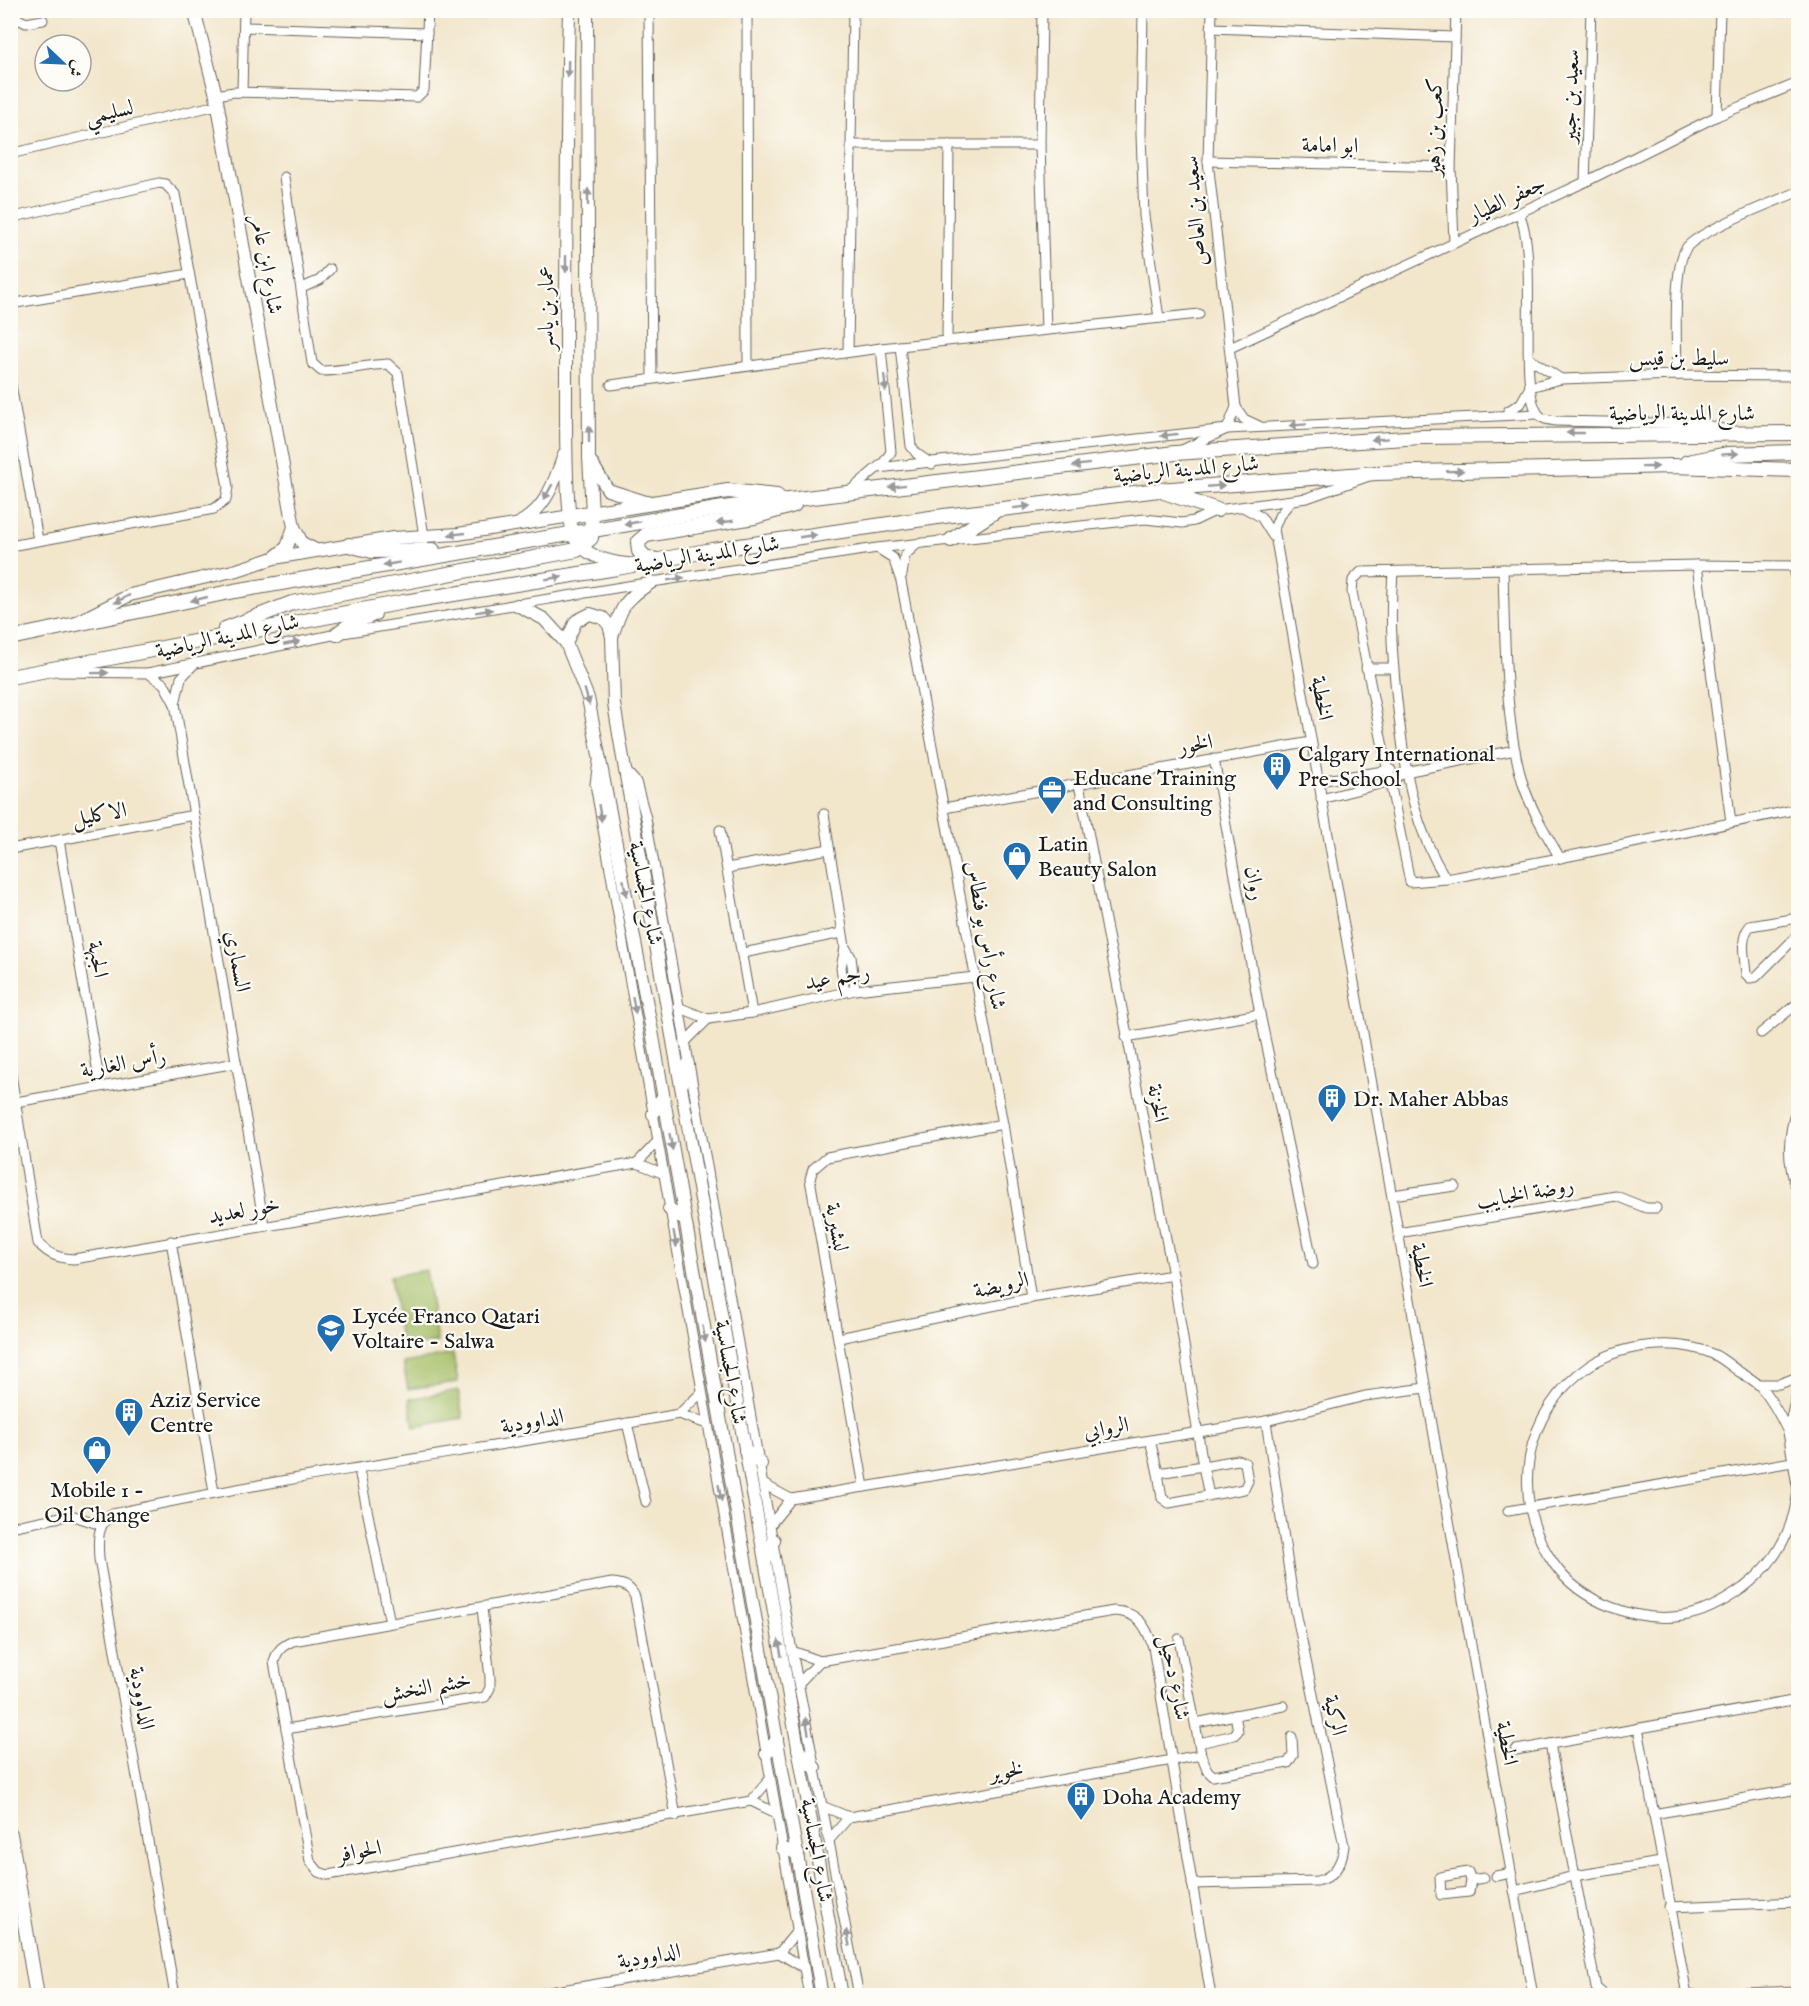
<svg xmlns="http://www.w3.org/2000/svg" width="1809" height="2006" font-family="'IM FELL English',Amiri,serif">
  <rect width="100%" height="100%" fill="#fdfcf7"/>
  <filter id="ink" filterUnits="userSpaceOnUse"><feTurbulence type="fractalNoise" baseFrequency=".0167" numOctaves="2"/><feDisplacementMap in="SourceGraphic" scale="12" xChannelSelector="R" yChannelSelector="G"/><feConvolveMatrix kernelMatrix="1 2 1 2 8 2 1 2 1" color-interpolation-filters="sRGB"/></filter>
  <filter id="wash" filterUnits="userSpaceOnUse"><feTurbulence type="fractalNoise" baseFrequency=".008" numOctaves="4" result="noise"/><feDisplacementMap in="SourceGraphic" scale="24" xChannelSelector="R" yChannelSelector="G"/><feGaussianBlur stdDeviation="1.35" result="paint"/><feColorMatrix in="noise" values="0 0 0 0 0 0 0 0 0 0 0 0 0 0 0 0 0 1.4 0 .05"/><feComposite in="paint" operator="in"/></filter>
  <g filter="url(#wash)">
    <rect width="100%" height="100%" fill="#f2e6cb"/>
    <g fill="#a4be65" stroke="#606d40" stroke-width="1.5">
      <path d="M426,1270L437,1342L401,1347L390,1276Z"/>
      <path d="M453,1354L458,1382L408,1389L403,1363Z"/>
      <path d="M458,1390L463,1418L414,1427L409,1399Z"/>
    </g>
  </g>
  <g filter="url(#ink)">
    <g fill="none" stroke-linecap="round" stroke-linejoin="round">
      <g stroke="#676359" stroke-width="11">
        <g id="minor">
          <path d="M14,10L18,19L26,23L43,20"/>
          <path d="M649,10L652,379"/>
          <path d="M747,10L748,366"/>
          <path d="M1042,10L1040,145L1046,329"/>
          <path d="M1143,10L1141,134L1144,216L1159,318"/>
          <path d="M244,27L427,33"/>
          <path d="M1211,28L1455,37"/>
          <path d="M242,92L244,10"/>
          <path d="M216,95L234,92L417,97L424,90L428,10"/>
          <path d="M1717,116L1720,10"/>
          <path d="M851,145H1040"/>
          <path d="M10,154L217,105"/>
          <path d="M1208,161L1451,167"/>
          <path d="M284,177L312,363L321,371C344,371 365,365 388,364L398,373L424,536"/>
          <path d="M1585,182L1591,10"/>
          <path d="M1519,213C1540,259 1516,387 1539,415C1543,420 1550,420 1556,421L1703,424L1727,430"/>
          <path d="M10,218L159,183L165,184L175,194L228,487L226,500L214,509L10,546"/>
          <path d="M1454,243L1451,167L1456,10"/>
          <path d="M302,288L320,280L330,269"/>
          <path d="M10,304L189,274"/>
          <path d="M947,340L949,145"/>
          <path d="M900,346L911,446L917,454L932,464"/>
          <path d="M1230,348L1585,182L1717,116L1798,83"/>
          <path d="M848,352L853,10"/>
          <path d="M1530,359L1561,379"/>
          <path d="M1677,375C1677,349 1672,265 1687,247C1701,230 1775,201 1798,192"/>
          <path d="M10,379L38,540"/>
          <path d="M611,385L881,348L1199,314"/>
          <path d="M1236,407L1244,419L1259,426"/>
          <path d="M1508,411L1521,403L1530,387L1561,379L1677,375L1798,376"/>
          <path d="M1182,450L1227,429L1236,407L1208,161L1212,10"/>
          <path d="M878,468L1227,429L1537,414"/>
          <path d="M850,491L884,462L891,452L881,348"/>
          <path d="M1290,502L1279,516L1274,529L1533,1996"/>
          <path d="M1243,507L1261,517L1273,536"/>
          <path d="M879,549L893,558L901,581L1003,1124L1031,1298"/>
          <path d="M1697,565L1731,822"/>
          <path d="M1798,566L1697,565L1361,572L1353,580L1352,592L1410,882L1446,879L1560,858L1798,809"/>
          <path d="M1794,567L1798,592"/>
          <path d="M1503,569C1505,633 1504,723 1523,784C1532,811 1546,834 1560,858"/>
          <path d="M1393,572C1389,622 1393,669 1399,718C1406,776 1414,828 1446,879"/>
          <path d="M902,575L905,555L917,544"/>
          <path d="M1366,668H1392"/>
          <path d="M59,672L148,673L337,634L652,582L877,548L1145,519L1182,523L1194,521L1217,510L1307,498L1369,476"/>
          <path d="M148,673L164,684L175,704L264,1225"/>
          <path d="M175,704L181,678L195,663"/>
          <path d="M1214,759L1260,1014L1313,1264"/>
          <path d="M598,761L595,784L809,1996"/>
          <path d="M626,771L636,782L646,818L792,1651L859,1996"/>
          <path d="M1318,781L1391,770"/>
          <path d="M1079,784L1173,1275L1203,1466L1158,1473L1150,1440"/>
          <path d="M1321,799L1391,781L1405,772L1515,750"/>
          <path d="M944,808L1311,742"/>
          <path d="M824,814L845,947L851,957L855,990"/>
          <path d="M720,830L752,1013"/>
          <path d="M59,840L100,1085"/>
          <path d="M10,849L194,815"/>
          <path d="M727,868L829,849"/>
          <path d="M1798,918L1750,926C1739,939 1745,958 1746,974L1750,978L1756,977L1798,935"/>
          <path d="M845,947L841,968L845,992"/>
          <path d="M743,953L842,933"/>
          <path d="M678,1007L708,1019L752,1013L855,990L975,977"/>
          <path d="M1761,1033L1798,1003"/>
          <path d="M1126,1037L1260,1014"/>
          <path d="M684,1043L708,1019"/>
          <path d="M10,1068L38,1243C49,1255 58,1258 74,1259L637,1163L662,1173"/>
          <path d="M16,1102L236,1063"/>
          <path d="M1798,1103C1787,1138 1786,1159 1798,1194"/>
          <path d="M637,1163L657,1142"/>
          <path d="M1392,1195L1455,1186"/>
          <path d="M1398,1233L1616,1196L1646,1208H1656"/>
          <path d="M171,1241L214,1492"/>
          <path d="M839,1338L1031,1298L1173,1275"/>
          <path d="M1758,1384H1779L1798,1377"/>
          <path d="M1798,1388L1788,1432L1798,1491"/>
          <path d="M679,1414L707,1424"/>
          <path d="M627,1423L646,1502"/>
          <path d="M1788,1432C1780,1415 1772,1400 1760,1386C1754,1380 1745,1375 1738,1371C1731,1366 1723,1359 1715,1355C1678,1338 1623,1343 1589,1366C1523,1411 1508,1499 1554,1564C1580,1602 1637,1623 1682,1616C1704,1613 1725,1601 1743,1588C1776,1563 1794,1531 1798,1489"/>
          <path d="M359,1470L390,1623"/>
          <path d="M1158,1473L1162,1498L1169,1503L1244,1489L1248,1481L1245,1463L1238,1460L1203,1466L1209,1496"/>
          <path d="M765,1485L791,1499L1266,1421L1365,1396L1425,1388"/>
          <path d="M864,1487L810,1179L813,1169L827,1157L1003,1124"/>
          <path d="M1508,1511L1798,1461"/>
          <path d="M771,1524L791,1499"/>
          <path d="M10,1527L71,1515L101,1525"/>
          <path d="M1179,1639L1201,1755"/>
          <path d="M792,1651L820,1661L1114,1611C1138,1612 1146,1625 1153,1647L1211,1996"/>
          <path d="M799,1683L820,1661"/>
          <path d="M1235,1715L1284,1706"/>
          <path d="M1196,1723L1235,1715L1238,1731L1234,1735L1199,1743"/>
          <path d="M1638,1728L1687,1995"/>
          <path d="M286,1729L485,1697L490,1688V1677L482,1608"/>
          <path d="M1550,1744L1596,1988L1606,1996"/>
          <path d="M1516,1750L1798,1700"/>
          <path d="M751,1801L776,1813"/>
          <path d="M822,1806L849,1817L1201,1755L1207,1770L1213,1776L1288,1763L1293,1755L1292,1737"/>
          <path d="M1653,1814L1798,1789"/>
          <path d="M676,1816L635,1597C630,1586 624,1584 612,1583L293,1641C282,1646 277,1650 274,1662L310,1861L319,1872L328,1875L751,1801L770,1779"/>
          <path d="M830,1839L849,1817"/>
          <path d="M1468,1872L1471,1880L1469,1892L1441,1895L1440,1877Z"/>
          <path d="M1496,1876L1511,1873"/>
          <path d="M1471,1880L1484,1878"/>
          <path d="M1192,1884L1317,1881C1335,1877 1342,1863 1344,1846L1293,1597L1266,1421"/>
          <path d="M1514,1891L1574,1876L1661,1862"/>
          <path d="M1669,1907L1798,1902"/>
          <path d="M779,1953L804,1968"/>
          <path d="M175,1996L99,1559C98,1541 96,1526 112,1514C300,1473 491,1449 679,1414L702,1392"/>
          <path d="M527,1996L779,1953L797,1931"/>
          <path d="M1659,1996L1798,1991"/>
        </g>
      </g>
      <g stroke="#676359" stroke-width="14">
        <g id="tertiary">
          <path d="M194,10L216,95L294,527L302,543L316,550"/>
          <path d="M569,10C566,140 566,269 566,398C566,423 565,521 575,539C586,556 608,562 627,564"/>
          <path d="M587,10L589,457L592,513"/>
          <path d="M591,462L608,490L649,503"/>
          <path d="M521,522C546,508 555,481 564,455"/>
          <path d="M275,557L287,547L294,527"/>
          <path d="M517,605L544,619L566,643L588,698L652,1031L822,1996"/>
          <path d="M79,621L130,595L237,570L274,558L393,538L458,534L571,516"/>
          <path d="M612,637C622,605 624,600 652,582"/>
          <path d="M566,643L576,621L590,614L603,618L609,625L612,637L614,704L625,770L842,1996"/>
          <path d="M682,1084L688,1064"/>
          <path d="M653,1114L663,1096"/>
          <path d="M669,1209L684,1220"/>
          <path d="M745,1450L761,1464"/>
          <path d="M765,1561L774,1540"/>
          <path d="M798,1749L815,1768"/>
          <path d="M766,1754L777,1739"/>
          <path d="M782,1848L798,1854"/>
        </g>
      </g>
      <g stroke="#676359" stroke-width="16">
        <g id="secondary">
          <path d="M1687,462L1727,454L1798,452"/>
          <path d="M1164,492L1217,510"/>
          <path d="M571,516L728,491L777,496"/>
          <path d="M951,540L994,512"/>
          <path d="M349,545L372,551L433,550"/>
          <path d="M656,560L645,557L639,551L638,542L646,535L754,517L794,505"/>
          <path d="M225,629L292,603L577,550L591,538L592,513"/>
          <path d="M337,634L354,622L374,614"/>
          <path d="M10,638L234,591L723,508L1175,453L1421,437L1798,433"/>
          <path d="M10,677L404,602L617,568L712,550L944,516L1159,490L1376,473L1673,466L1798,470"/>
          <path d="M10,1834L37,1996"/>
        </g>
      </g>
      <use href="#minor" stroke="#fff" stroke-width="9"/>
      <use href="#tertiary" stroke="#fff" stroke-width="12"/>
      <use href="#secondary" stroke="#fff" stroke-width="14"/>
    </g>
    <defs><path id="oneway-solid" d="M-6-.8H1V-3.2L6.5 0L1 3.2V.8H-6Z" transform="scale(1.5)"/></defs>
    <g fill="#999">
      <use href="#oneway-solid" transform="translate(568 69) rotate(91)"/>
      <use href="#oneway-solid" transform="translate(588 197) rotate(-90)"/>
      <use href="#oneway-solid" transform="translate(566 264) rotate(90)"/>
      <use href="#oneway-solid" transform="translate(885 383) rotate(84)"/>
      <use href="#oneway-solid" transform="translate(1298 425) rotate(176)"/>
      <use href="#oneway-solid" transform="translate(1575 433) rotate(180)"/>
      <use href="#oneway-solid" transform="translate(589 434) rotate(-90)"/>
      <use href="#oneway-solid" transform="translate(1169 435) rotate(173)"/>
      <use href="#oneway-solid" transform="translate(1380 439) rotate(176)"/>
      <use href="#oneway-solid" transform="translate(1730 454) rotate(-4)"/>
      <use href="#oneway-solid" transform="translate(1081 465) rotate(173)"/>
      <use href="#oneway-solid" transform="translate(1650 467) rotate(-1)"/>
      <use href="#oneway-solid" transform="translate(1455 471) rotate(-1)"/>
      <use href="#oneway-solid" transform="translate(897 486) rotate(173)"/>
      <use href="#oneway-solid" transform="translate(1216 486) rotate(-5)"/>
      <use href="#oneway-solid" transform="translate(548 492) rotate(119)"/>
      <use href="#oneway-solid" transform="translate(1022 507) rotate(-7)"/>
      <use href="#oneway-solid" transform="translate(725 522) rotate(171)"/>
      <use href="#oneway-solid" transform="translate(632 523) rotate(170)"/>
      <use href="#oneway-solid" transform="translate(457 534) rotate(174)"/>
      <use href="#oneway-solid" transform="translate(808 536) rotate(-8)"/>
      <use href="#oneway-solid" transform="translate(391 564) rotate(170)"/>
      <use href="#oneway-solid" transform="translate(554 578) rotate(-9)"/>
      <use href="#oneway-solid" transform="translate(676 579) rotate(-9)"/>
      <use href="#oneway-solid" transform="translate(122 599) rotate(153)"/>
      <use href="#oneway-solid" transform="translate(199 599) rotate(167)"/>
      <use href="#oneway-solid" transform="translate(484 611) rotate(-9)"/>
      <use href="#oneway-solid" transform="translate(292 643) rotate(-11)"/>
      <use href="#oneway-solid" transform="translate(100 673) rotate(-1)"/>
      <use href="#oneway-solid" transform="translate(587 697) rotate(74)"/>
      <use href="#oneway-solid" transform="translate(600 813) rotate(80)"/>
      <use href="#oneway-solid" transform="translate(625 888) rotate(79)"/>
      <use href="#oneway-solid" transform="translate(634 1005) rotate(80)"/>
      <use href="#oneway-solid" transform="translate(671 1142) rotate(80)"/>
      <use href="#oneway-solid" transform="translate(675 1239) rotate(80)"/>
      <use href="#oneway-solid" transform="translate(704 1334) rotate(80)"/>
      <use href="#oneway-solid" transform="translate(720 1493) rotate(80)"/>
      <use href="#oneway-solid" transform="translate(780 1648) rotate(-100)"/>
      <use href="#oneway-solid" transform="translate(807 1726) rotate(-101)"/>
      <use href="#oneway-solid" transform="translate(848 1938) rotate(-101)"/>
    </g>
  </g>
  <defs>
    <g id="building-pin" transform="scale(1.5)"><path d="M0 17L-7.5 6A9.5 9.5 0 1 1 7.5 6Z" fill="#1f6fb2" stroke="#fdfcf7"/><path d="M-4-6H4V6H1V3H-1V6H-4ZM-2.5-4.3h1.7v1.8h-1.7ZM.8-4.3h1.7v1.8H.8ZM-2.5-1h1.7V.8h-1.7ZM.8-1h1.7V.8H.8Z" fill="#fff"/></g>
    <g id="office-pin" transform="scale(1.5)"><path d="M0 17L-7.5 6A9.5 9.5 0 1 1 7.5 6Z" fill="#1f6fb2" stroke="#fdfcf7"/><path d="M-6-3h4V-5.5h4V-3h4V5H-6ZM-1-4.5V-3h2v-1.5ZM-6 0V1H6V0Z" fill="#fff"/></g>
    <g id="shop-pin" transform="scale(1.5)"><path d="M0 17L-7.5 6A9.5 9.5 0 1 1 7.5 6Z" fill="#1f6fb2" stroke="#fdfcf7"/><path d="M-5-2.5h2.3a2.7 3.5 0 0 1 5.4 0H5L5.5 6h-11ZM-1.5-2.5h3a1.5 2.3 0 0 0-3 0Z" fill="#fff"/></g>
    <g id="school-pin" transform="scale(1.5)"><path d="M0 17L-7.5 6A9.5 9.5 0 1 1 7.5 6Z" fill="#1f6fb2" stroke="#fdfcf7"/><path d="M0-5L7-2L0 1L-7-2ZM-4 1L0 2.5L4 1V4Q0 6-4 4Z" fill="#fff"/></g>
  </defs>
  <g fill-rule="evenodd">
    <use href="#building-pin" x="1277" y="766"/>
    <use href="#office-pin" x="1052" y="790"/>
    <use href="#shop-pin" x="1017" y="856"/>
    <use href="#building-pin" x="1332" y="1098"/>
    <use href="#school-pin" x="331" y="1328"/>
    <use href="#building-pin" x="129" y="1412"/>
    <use href="#shop-pin" x="97" y="1450"/>
    <use href="#building-pin" x="1081" y="1796"/>
  </g>
  <g text-anchor="middle" stroke-width="4.5" stroke-linejoin="round" paint-order="stroke">
    <g font-size="22" fill="#1c1c1c" stroke="#fdfcf7">
      <text transform="translate(1569 96) rotate(-88)" y="8">سعيد بن جبير</text>
      <text transform="translate(109 111) rotate(-13)" y="8">لسليمي</text>
      <text transform="translate(1433 127) rotate(-89)" y="8">كعب بن زهير</text>
      <text transform="translate(1330 144) rotate(1)" y="8">ابو امامة</text>
      <text transform="translate(1506 198) rotate(-25)" y="8">جعفر الطيار</text>
      <text transform="translate(1194 211) rotate(-95)" y="8">سعيد بن العاص</text>
      <text transform="translate(268 264) rotate(80)" y="8">شارع ابن عامر</text>
      <text transform="translate(545 308) rotate(-90)" y="8">عمار بن ياسر</text>
      <text x="1679" y="365">سليط بن قيس</text>
      <text x="1682" y="420">شارع المدينة الرياضية</text>
      <text transform="translate(1186 468) rotate(-5)" y="8">شارع المدينة الرياضية</text>
      <text transform="translate(707 553) rotate(-9)" y="8">شارع المدينة الرياضية</text>
      <text transform="translate(227 635) rotate(-12)" y="8">شارع المدينة الرياضية</text>
      <text transform="translate(1323 698) rotate(80)" y="8">الخطية</text>
      <text transform="translate(1195 743) rotate(-10)" y="8">الخور</text>
      <text transform="translate(99 813) rotate(-10)" y="8">الاكليل</text>
      <text transform="translate(1256 883) rotate(80)" y="8">روان</text>
      <text transform="translate(647 893) rotate(79)" y="8">شارع الجساسية</text>
      <text transform="translate(987 935) rotate(80)" y="8">شارع رأس بو فنطاس</text>
      <text transform="translate(99 959) rotate(80)" y="8">الجبهة</text>
      <text transform="translate(239 961) rotate(80)" y="8">السماري</text>
      <text transform="translate(837 976) rotate(-10)" y="8">رجم عيد</text>
      <text transform="translate(123 1062) rotate(-10)" y="8">رأس الغارية</text>
      <text transform="translate(1159 1103) rotate(79)" y="8">الخزنة</text>
      <text transform="translate(1525 1192) rotate(-10)" y="8">روضة الخبايب</text>
      <text transform="translate(244 1209) rotate(-10)" y="8">خور لعديد</text>
      <text transform="translate(838 1227) rotate(80)" y="8">لبشيرية</text>
      <text transform="translate(1423 1265) rotate(80)" y="8">الخطية</text>
      <text transform="translate(1001 1284) rotate(-12)" y="8">الرويضة</text>
      <text transform="translate(732 1372) rotate(80)" y="8">شارع الجساسية</text>
      <text transform="translate(532 1420) rotate(-10)" y="8">الداوودية</text>
      <text transform="translate(1106 1427) rotate(-9)" y="8">الروابي</text>
      <text transform="translate(1176 1677) rotate(79)" y="8">شارع دحيل</text>
      <text transform="translate(426 1686) rotate(-10)" y="8">خشم النخش</text>
      <text transform="translate(143 1698) rotate(80)" y="8">الداوودية</text>
      <text transform="translate(1336 1715) rotate(78)" y="8">الركية</text>
      <text transform="translate(1508 1743) rotate(80)" y="8">الخطية</text>
      <text transform="translate(1006 1770) rotate(-10)" y="8">لخوير</text>
      <text transform="translate(359 1850) rotate(-10)" y="8">الحوافر</text>
      <text transform="translate(818 1850) rotate(80)" y="8">شارع الجساسية</text>
      <text transform="translate(649 1955) rotate(-10)" y="8">الداوودية</text>
    </g>
    <g font-size="22" fill="#1c1c1c" stroke="#fdfcf7" text-anchor="start">
      <text x="1298" y="761">Calgary International<tspan x="1298" dy="25">Pre-School</tspan></text>
      <text x="1073" y="785">Educane Training<tspan x="1073" dy="25">and Consulting</tspan></text>
      <text x="1038" y="851">Latin<tspan x="1038" dy="25">Beauty Salon</tspan></text>
      <text x="1353" y="1106">Dr. Maher Abbas</text>
      <text x="352" y="1323">Lycée Franco Qatari<tspan x="352" dy="25">Voltaire - Salwa</tspan></text>
      <text x="150" y="1407">Aziz Service<tspan x="150" dy="25">Centre</tspan></text>
      <text x="97" y="1497" text-anchor="middle">Mobile 1 -<tspan x="97" dy="25">Oil Change</tspan></text>
      <text x="1102" y="1804">Doha Academy</text>
    </g>
  </g>
  <rect width="1809" height="2006" fill="none" stroke="#fdfcf7" stroke-width="36"/>
  <g transform="translate(63 63) rotate(113)"><circle r="28" fill="#fdfcf7" stroke="#a3a29f" stroke-width="1.5"/>
  <path d="M0-4.5L10 22L0 15L-10 22Z" fill="#1f6fb2"/>
  <text y="-9" font-size="16" font-weight="bold" text-anchor="middle" fill="#1c1c1c">ش</text>
  </g>
</svg>
